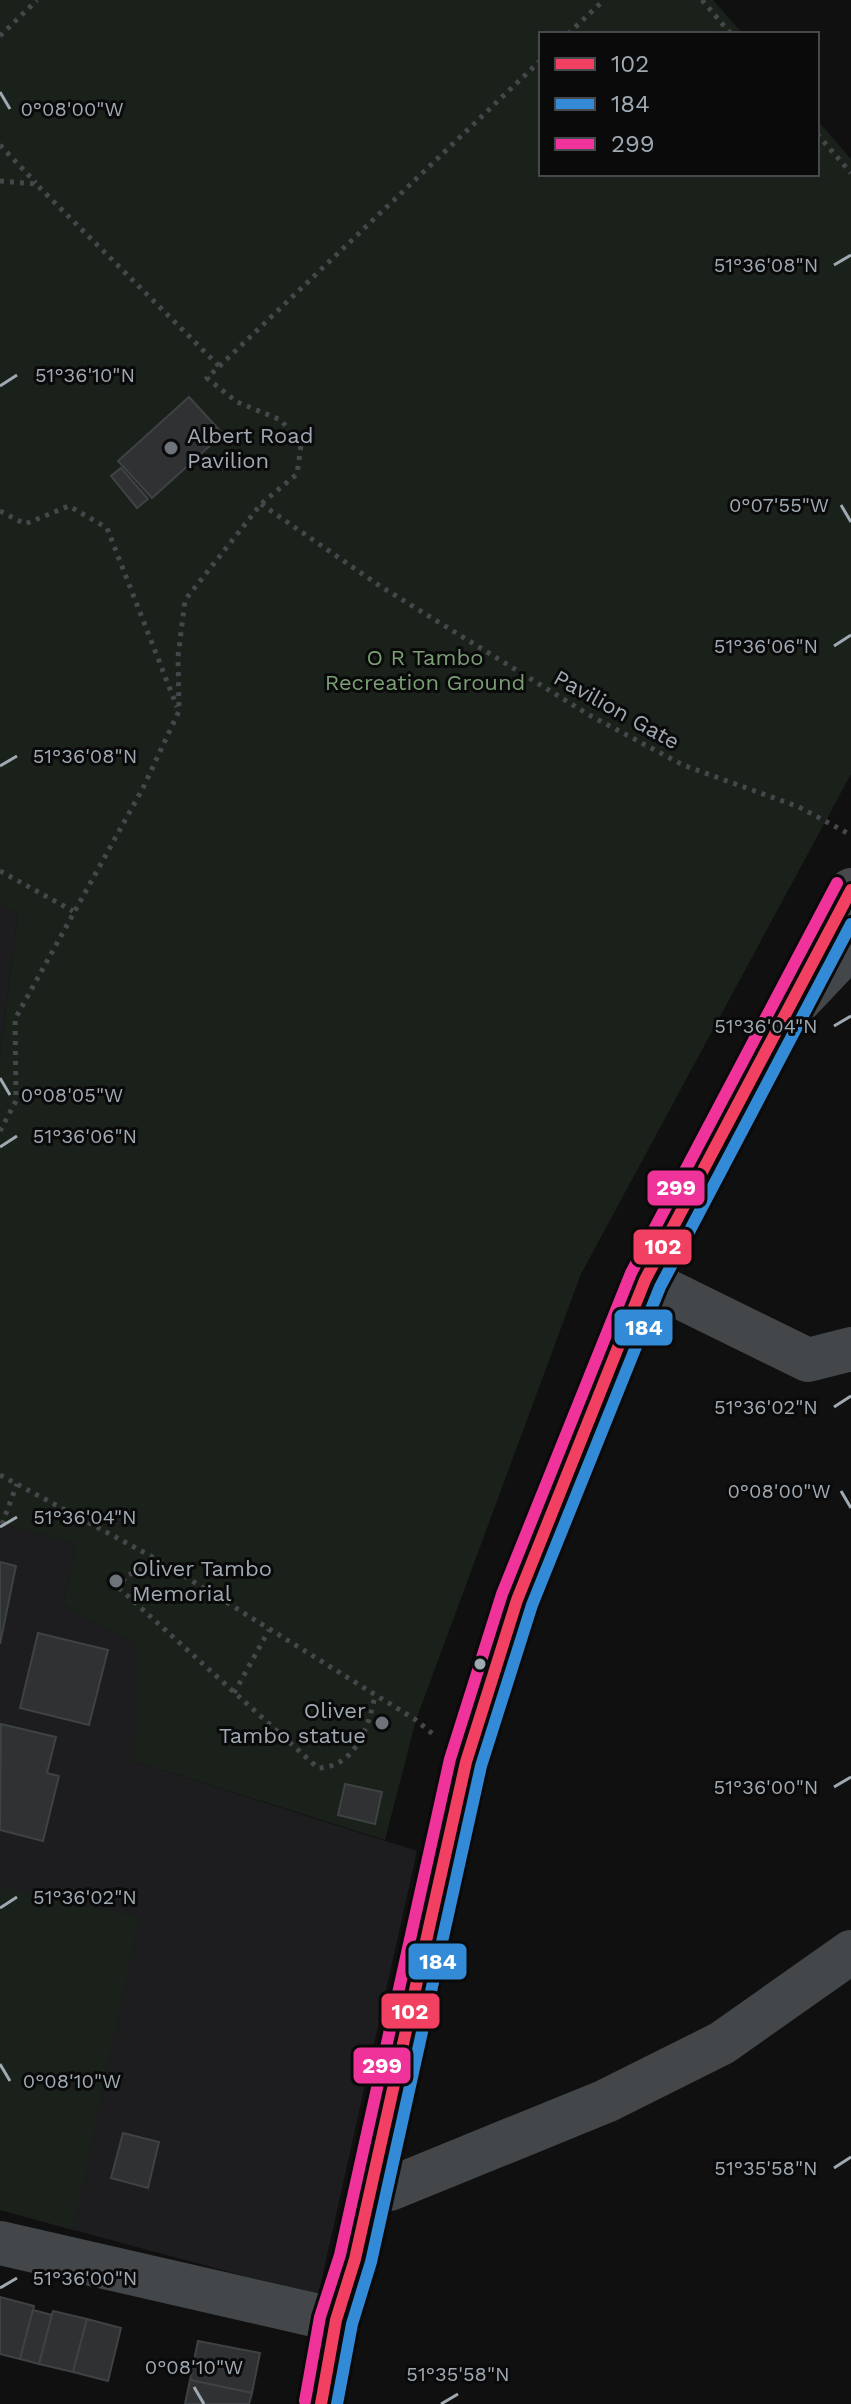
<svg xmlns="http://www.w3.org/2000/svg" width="851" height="2404" font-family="'Work Sans',sans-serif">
  <rect width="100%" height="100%" fill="#101010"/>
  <g fill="#1d1d1f">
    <path d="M0,905L18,915L0,1055Z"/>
    <path d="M0,1523L78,1544L63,1605L138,1645L134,1761L417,1851L318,2296L0,2210Z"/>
  </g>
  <g fill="#1a201a">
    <path d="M0,0H713L743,34H541V174H817V120L851,159V774L581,1274L416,1720L385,1840L134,1761L137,1645L63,1605L77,1544L0,1523V1055L18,915L0,905Z"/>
    <path d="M0,1887L139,1917L73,2230L0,2210Z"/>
  </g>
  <g fill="#303133" stroke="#3e4244" stroke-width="2">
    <path d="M189,397L223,434L152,498L118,461Z"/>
    <path d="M121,468L148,499L137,508L111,476Z"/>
    <path d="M0,1562L16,1566L0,1644Z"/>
    <path d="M38,1633L108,1650L89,1725L20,1708Z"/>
    <path d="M1,1724L56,1737L47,1773L59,1776L43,1841L0,1830Z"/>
    <path d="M345,1784L382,1792L375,1824L338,1815Z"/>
    <path d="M123,2133L159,2142L148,2188L111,2178Z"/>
    <path d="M0,2297L34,2306L20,2359L0,2354Z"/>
    <path d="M33,2310L52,2315L39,2364L20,2359Z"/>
    <path d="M53,2311L87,2319L73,2372L39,2364Z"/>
    <path d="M87,2319L121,2328L108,2381L73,2372Z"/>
    <path d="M198,2341L260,2353L252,2393L190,2380Z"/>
    <path d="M190,2380L252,2393L249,2404H185Z"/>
  </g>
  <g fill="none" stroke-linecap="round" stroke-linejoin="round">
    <g stroke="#45474b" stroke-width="5" stroke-dasharray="4 6" stroke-linecap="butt">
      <path d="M702,0L731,34"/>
      <path d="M568,34L604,0"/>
      <path d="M0,36L37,0"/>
      <path d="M817,134L851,173"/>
      <path d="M0,145L36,183"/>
      <path d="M0,181L36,184L220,367"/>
      <path d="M261,504L380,586L591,716L683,765L799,807L851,835"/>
      <path d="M0,511L25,524L69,506L107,528L177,707"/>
      <path d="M0,871L73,911"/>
      <path d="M0,1131L16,1101L15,1019L143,788L179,711L178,657L185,600L261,504L297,474L301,445L281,420L237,402L207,378L541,60"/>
      <path d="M0,1475L160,1561L416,1720L434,1735"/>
      <path d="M2,1524L17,1484"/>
      <path d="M160,1561L126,1576L120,1589L318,1768C355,1767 369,1727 375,1695"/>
      <path d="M234,1693L269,1630"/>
    </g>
    <g stroke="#444749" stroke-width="44">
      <path d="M800,1000L851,946"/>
      <path d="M645,1280L808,1360L851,1349"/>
      <path d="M370,2188L390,2189L606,2101L722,2043L851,1952"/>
      <path d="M0,2243L336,2320"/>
    </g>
    <path stroke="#46484b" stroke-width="44" d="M321,2404L336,2320L355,2259L466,1762L517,1600L645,1280L851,890"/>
    <g stroke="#0a0a0b" stroke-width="18">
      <path id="bus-1" d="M321,2404L336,2320L355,2259L466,1762L517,1600L645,1280L851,890"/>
    </g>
    <g stroke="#0a0a0b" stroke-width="18">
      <path id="bus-2" d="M337,2404L352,2324L371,2262L481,1766L532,1605L660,1287L851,924"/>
    </g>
    <g stroke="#0a0a0b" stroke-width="18">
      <path id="bus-3" d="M305,2401L320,2317L340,2255L450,1759L502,1594L631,1273L837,883"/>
    </g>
    <use href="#bus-1" stroke="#f24062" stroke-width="12"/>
    <use href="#bus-2" stroke="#338bd7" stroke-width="12"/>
    <use href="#bus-3" stroke="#ef339a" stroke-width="12"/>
  </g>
  <path fill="none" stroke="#9fa9b2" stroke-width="3" d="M0,92L10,109M834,265L851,255M0,386L17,375M841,505L851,522M834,646L851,635M0,766L17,756M834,1026L851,1016M0,1078L10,1095M0,1147L17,1136M834,1407L851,1396M841,1491L851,1508M0,1527L17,1517M834,1787L851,1777M0,1908L17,1897M0,2064L10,2081M834,2168L851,2157M0,2288L17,2278M194,2387L204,2404M441,2404L458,2394"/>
  <g fill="#6d7379" stroke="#0a0a0b" stroke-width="3">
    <circle cx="171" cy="448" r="8"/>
    <circle cx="116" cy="1581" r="8"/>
    <circle cx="382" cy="1723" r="8"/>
  </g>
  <circle fill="#9fa9b2" stroke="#0a0a0b" stroke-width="3" cx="480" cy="1664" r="7"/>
  <g text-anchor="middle" stroke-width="6" stroke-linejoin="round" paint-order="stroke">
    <g font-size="22" fill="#9fa9b2" stroke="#0a0a0b" text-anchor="start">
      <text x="187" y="443">Albert Road<tspan x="187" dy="25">Pavilion</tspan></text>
      <text x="132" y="1576">Oliver Tambo<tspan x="132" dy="25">Memorial</tspan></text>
      <text x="366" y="1718" text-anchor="end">Oliver<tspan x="366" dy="25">Tambo statue</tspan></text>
    </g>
    <g font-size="22" fill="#7b9f75" stroke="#0a0a0b">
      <text x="425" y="665">O R Tambo<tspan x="425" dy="25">Recreation Ground</tspan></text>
    </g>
    <g font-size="22" fill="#9fa9b2" stroke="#0a0a0b">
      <text transform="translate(617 709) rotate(29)" y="8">Pavilion Gate</text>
    </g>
  </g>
  <g font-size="20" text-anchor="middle" fill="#9fa9b2" stroke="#0a0a0b" stroke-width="6" stroke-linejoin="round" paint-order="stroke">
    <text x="72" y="116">0°08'00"W</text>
    <text x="766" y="272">51°36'08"N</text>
    <text x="85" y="382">51°36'10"N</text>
    <text x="779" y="512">0°07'55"W</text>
    <text x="766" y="653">51°36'06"N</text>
    <text x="85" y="763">51°36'08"N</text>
    <text x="766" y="1033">51°36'04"N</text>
    <text x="72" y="1102">0°08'05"W</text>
    <text x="85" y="1143">51°36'06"N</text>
    <text x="766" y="1414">51°36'02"N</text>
    <text x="779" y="1498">0°08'00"W</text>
    <text x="85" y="1524">51°36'04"N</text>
    <text x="766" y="1794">51°36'00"N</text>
    <text x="85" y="1904">51°36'02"N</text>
    <text x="72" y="2088">0°08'10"W</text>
    <text x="766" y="2175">51°35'58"N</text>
    <text x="85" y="2285">51°36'00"N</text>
    <text x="194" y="2374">0°08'10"W</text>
    <text x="458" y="2381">51°35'58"N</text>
  </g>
  <g stroke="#0a0a0b" stroke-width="3">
    <rect x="646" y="1169" width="60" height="38" rx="8" fill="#ef339a"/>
    <rect x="632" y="1228" width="61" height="38" rx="8" fill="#f24062"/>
    <rect x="613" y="1308" width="61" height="39" rx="8" fill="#338bd7"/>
    <rect x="407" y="1942" width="61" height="39" rx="8" fill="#338bd7"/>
    <rect x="380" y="1992" width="61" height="38" rx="8" fill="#f24062"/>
    <rect x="352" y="2046" width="60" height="39" rx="8" fill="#ef339a"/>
  </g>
  <g font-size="22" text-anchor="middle" font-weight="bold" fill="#fff">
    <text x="676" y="1195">299</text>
    <text x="663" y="1254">102</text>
    <text x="644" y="1335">184</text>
    <text x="438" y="1969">184</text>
    <text x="410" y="2019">102</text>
    <text x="382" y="2073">299</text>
  </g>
  <rect x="539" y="32" width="280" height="144" fill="#0a0a0b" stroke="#464a4e" stroke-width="2"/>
  <rect x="555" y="58" width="40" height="12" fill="#f24062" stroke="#464a4e" stroke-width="2"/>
  <text x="611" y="72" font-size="24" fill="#9fa9b2">102</text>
  <rect x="555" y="98" width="40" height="12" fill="#338bd7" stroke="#464a4e" stroke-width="2"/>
  <text x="611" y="112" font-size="24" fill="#9fa9b2">184</text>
  <rect x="555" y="138" width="40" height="12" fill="#ef339a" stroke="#464a4e" stroke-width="2"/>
  <text x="611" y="152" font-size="24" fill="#9fa9b2">299</text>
</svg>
